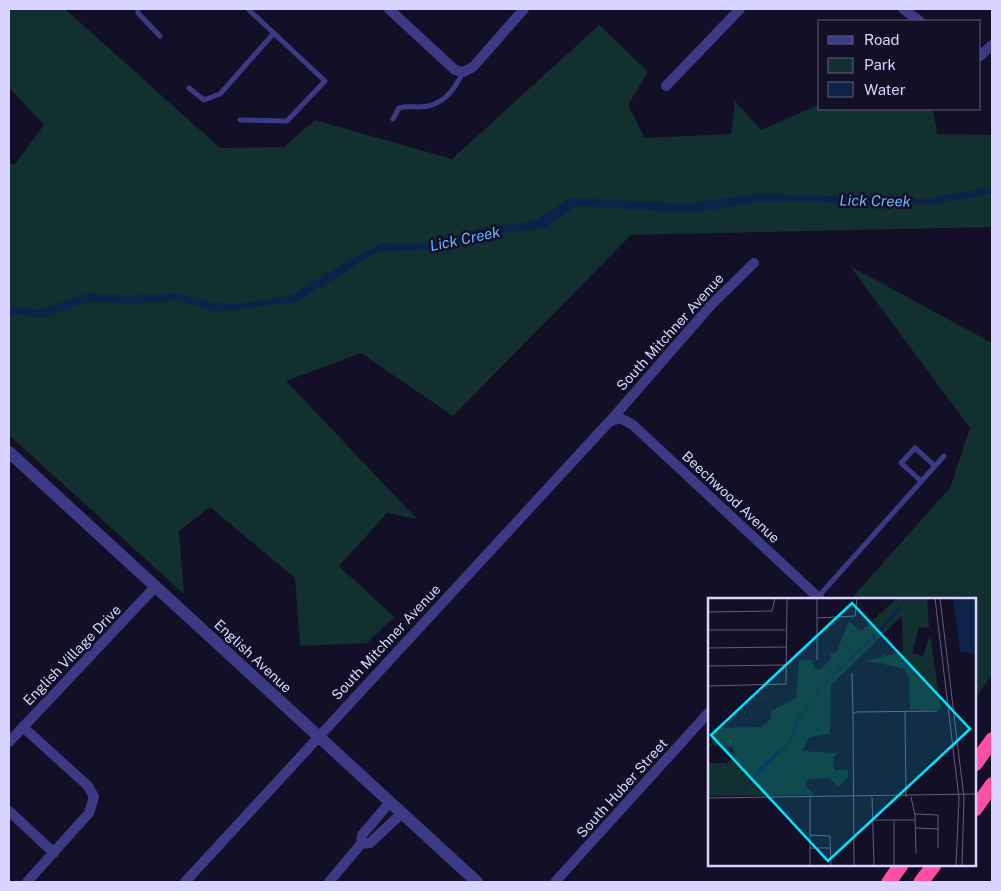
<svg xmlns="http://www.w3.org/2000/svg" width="1001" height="891" font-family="'Public Sans',sans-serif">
  <rect width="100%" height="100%" fill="#130f26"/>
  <g fill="#12302f">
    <path d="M9,9H65L220,148L284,147L315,120L452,159L599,25L648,72L628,105L645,138L731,134L735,101L761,130L820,104V109H933L937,134L992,135V227L631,235L453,416L361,353L286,381L417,519L387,513L339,566L394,617L367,643L300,646L295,578L210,507L179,531L184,594L9,435V164H15L44,125L9,87Z"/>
    <path d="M850,266L992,343V674L975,699V600H850L950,488L970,428Z"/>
  </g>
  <path fill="#0c2248" d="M992,187V193L932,205L764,201L692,213L581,206L574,207L546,228L481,235L430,250L379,251L297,302L216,312L177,300L133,304L91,301L42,318L9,313V306L40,310L90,293L129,296L178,293L199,300L220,303L236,304L284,297L298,292L325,274L382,243L431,244L481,228L534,221L570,198L686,204L756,194L925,199Z"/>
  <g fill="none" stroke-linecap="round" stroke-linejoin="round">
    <g stroke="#3d3a85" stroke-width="5">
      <path d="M138,9V13L160,36"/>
      <path d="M189,88L204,100L220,94L274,33"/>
      <path d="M393,119L399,108C406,106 412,107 419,107C442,107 454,91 463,72"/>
      <path d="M240,120L287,121L325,81L248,9"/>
      <path d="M921,481L901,463L915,448L935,466"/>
      <path d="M818,597L944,456"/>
    </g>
    <g stroke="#3d3a85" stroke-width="10">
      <path d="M389,9L455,70L463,72L473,67L524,9"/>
      <path d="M903,9L920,21"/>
      <path d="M980,56L992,45"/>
      <path d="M666,86L740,9"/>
      <path d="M610,421L712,304L754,263"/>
      <path d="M23,727L88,786L94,797L89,813L27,882"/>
      <path d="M9,742L156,586"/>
      <path d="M9,811L54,853"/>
      <path d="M361,844L370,843L402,813"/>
      <path d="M185,882L609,422L620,418L633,425L821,600"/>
      <path d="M329,882L361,844L362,835L390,802"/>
      <path d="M555,882L710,711"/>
    </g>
    <path stroke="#3d3a85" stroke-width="12" d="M9,452L477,882"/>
    <g stroke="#ff4fa3" stroke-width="15">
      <path d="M975,764L992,740"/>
      <path d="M975,809L992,785"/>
      <path d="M889,882L901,865"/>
      <path d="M921,882L934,865"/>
    </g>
  </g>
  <g text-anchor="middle" stroke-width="5" stroke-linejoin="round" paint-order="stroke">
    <g font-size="14" fill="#d9d4ff" stroke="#130f26">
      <text transform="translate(670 332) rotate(-48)" y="5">South Mitchner Avenue</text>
      <text transform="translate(731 497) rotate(43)" y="5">Beechwood Avenue</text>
      <text transform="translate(386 642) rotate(-47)" y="5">South Mitchner Avenue</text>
      <text transform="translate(72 655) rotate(-46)" y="5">English Village Drive</text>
      <text transform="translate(253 656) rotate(43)" y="5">English Avenue</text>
      <text transform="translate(622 788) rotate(-48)" y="5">South Huber Street</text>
    </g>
    <g font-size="15" font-style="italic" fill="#62b6ff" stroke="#130f26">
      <text transform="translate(875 201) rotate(1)" y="5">Lick Creek</text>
      <text transform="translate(465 239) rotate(-12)" y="5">Lick Creek</text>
    </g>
  </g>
  <g transform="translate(708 598)">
    <rect width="268" height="268" fill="#130f26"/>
    <path d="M189,0H219L221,30L211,29L204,55L215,58L222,36L233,111L202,112L201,81L196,70L158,63L195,53L194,18L123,87L122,136L101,139L94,153L130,155L125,159L126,172H140V179L131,189L121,180L100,181L98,188L107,197L0,198V165H19L27,158L26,149L0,147L4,145L5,130L54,129L63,120V113L88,100L91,62H104L106,69L112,72L124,60L120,55H128L141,23L153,33Z" fill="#12302f"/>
    <path d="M199,0L187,18L162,44L112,90L110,97L90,123L85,141L30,198L54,167L82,142L89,121L108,98L110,90L160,43ZM245,0H267V56L252,53Z" fill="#0c2248"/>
    <path fill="none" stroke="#625e7d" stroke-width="1" d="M227,0L251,200L248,267M232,0L256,200L254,267M0,14L64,13L67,0M109,20L147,18L149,0M0,32H77M0,50L78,49M109,62V0M0,68L78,67M144,75L145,116M0,88L78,86L79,0M197,114L198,199M102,199V267M164,199L166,267M203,199L207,217L208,255M0,200L268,196M207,216L230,217V250M166,222H207M186,222V267M208,230L230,231M102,237L122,238L123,267M102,250H123M146,267L145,116L148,114L229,113"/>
    <path fill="#00e5ff" fill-opacity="0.15" stroke="#00e5ff" stroke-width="2.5" d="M144,5L262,131L120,263L3,137Z"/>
    <rect width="268" height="268" fill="none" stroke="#d9d4ff" stroke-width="2.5"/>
  </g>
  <rect width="1001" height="891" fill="none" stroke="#d9d4ff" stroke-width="20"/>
  <rect x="818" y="20" width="162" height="90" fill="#130f26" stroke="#625e7d"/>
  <rect x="828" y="36" width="25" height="8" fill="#3d3a85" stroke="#625e7d"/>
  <text x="864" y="45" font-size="15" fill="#d9d4ff">Road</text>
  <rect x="828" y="58" width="25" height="15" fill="#12302f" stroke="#625e7d"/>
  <text x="864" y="70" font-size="15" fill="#d9d4ff">Park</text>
  <rect x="828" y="82" width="25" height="15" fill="#0c2248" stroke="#625e7d"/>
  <text x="864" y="95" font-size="15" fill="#d9d4ff">Water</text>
</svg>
